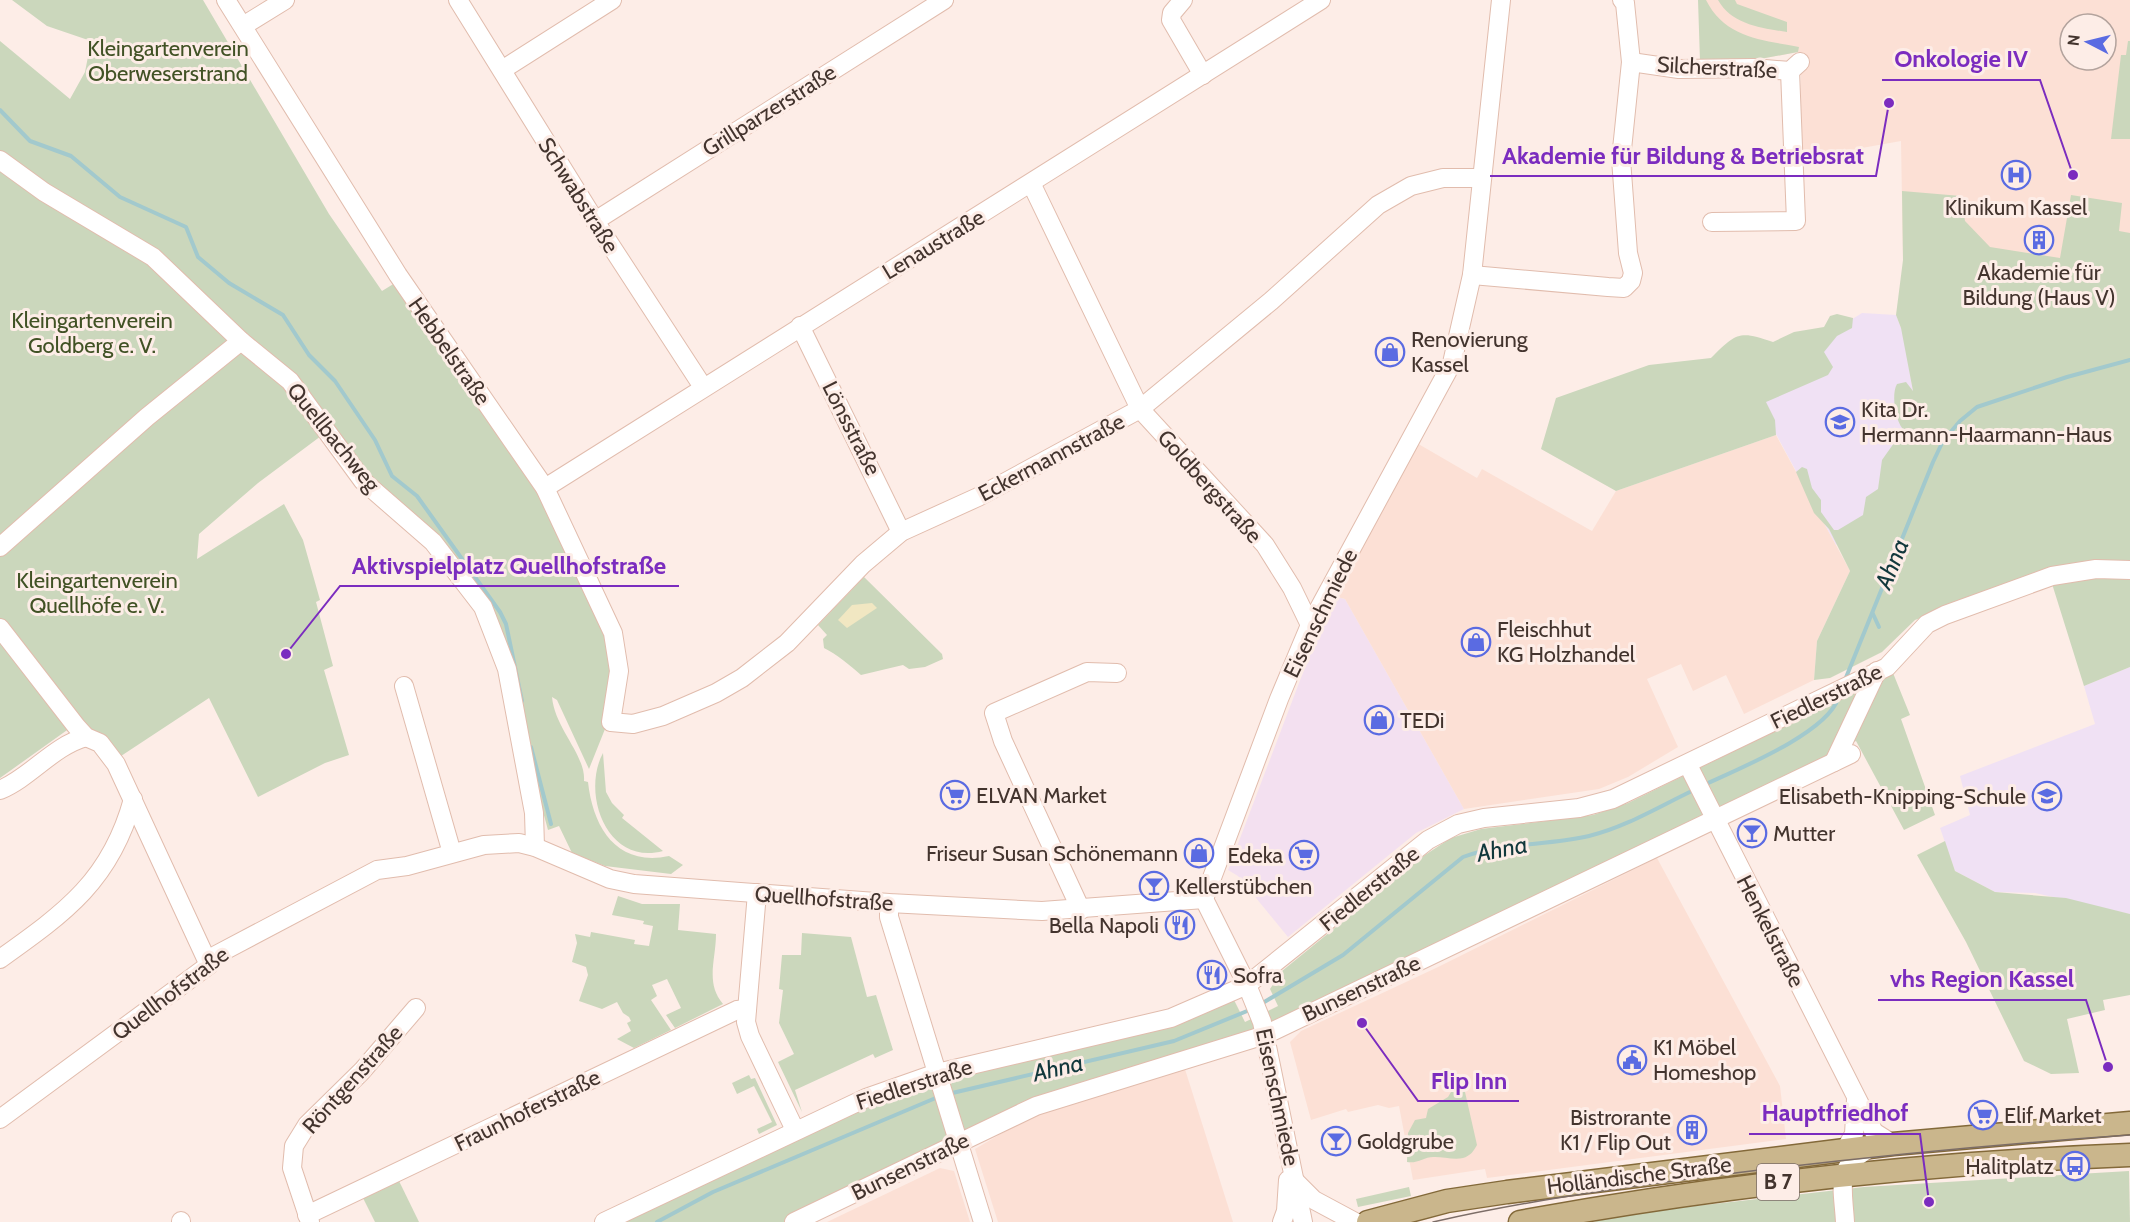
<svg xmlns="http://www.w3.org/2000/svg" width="2130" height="1222" font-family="Cabin,sans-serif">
  <rect width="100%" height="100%" fill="#fdede7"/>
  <path fill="#f3e0f0" d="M1337,597L1345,599L1464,809L1416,833L1288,937L1238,876L1228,870L1318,633Z"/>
  <g fill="#fce0d5" fill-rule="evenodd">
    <path d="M1698,0H2130V307L1903,260L1901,141L1800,159L1801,68L1798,52L1749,61ZM2070,24H2106V60H2070Z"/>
    <path d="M1776,435L1850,571L1817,641L1814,680L1744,714L1726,675L1693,691L1681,664L1647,679L1678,747L1628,777L1599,789L1464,809L1345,599L1337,597L1415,442L1477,478L1482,469L1592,531L1616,491Z"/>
    <path d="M1657,858L1780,1086L1786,1139L1487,1178L1485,1169L1413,1180L1399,1106L1389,1108L1378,1105L1348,1112L1346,1109L1311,1120L1290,1042L1301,1031L1436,968Z"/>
    <path d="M1184,1066L1233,1222H998L975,1149L1040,1111Z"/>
    <path d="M940,1168L954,1171L970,1222H827Z"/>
  </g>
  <g fill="#f0e1f4">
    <path d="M1862,313L1896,315L1903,333L1916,409L1884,496L1836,545L1749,384Z"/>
    <path d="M2130,667V914L2035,893L1995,892L1955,871L1940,828L1970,815L1960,776L2095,724L2084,686Z"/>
  </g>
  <g fill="#cbd7bc">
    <path d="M12,0H203L329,214L382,291L395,283L540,491L607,635L613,667L605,729L589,769L557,700L552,697C555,729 586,755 584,781L588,782C593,828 617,867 669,856L683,865L671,874L605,866L572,853L559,826L548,830L486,602L371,479L283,364L0,153V41L70,99L85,72L91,41L47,26Z"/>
    <path d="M1698,0H1706C1725,38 1762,40 1799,47L1798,52L1749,61H1700Z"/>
    <path d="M1718,0H1735L1737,4L1787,22V32C1762,28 1732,25 1718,0Z"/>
    <path d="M2128,41H2130V139H2111L2121,55H2126Z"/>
    <path d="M0,164L150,260L232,338L0,538Z"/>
    <path d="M1902,191L1961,196L1965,221L1990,247L2060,258L2071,195L2122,203L2119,231L2130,233V667L2084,686L2048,571L1915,620L1882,652L1830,678L1814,680L1817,641L1850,571L1829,529L1814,513L1796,472L1802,467L1807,469L1812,488L1821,500V512L1834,530H1838L1863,515L1866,497L1878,489L1882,460L1894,443L1904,442L1909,429L1905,431C1895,423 1891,394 1897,384L1906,382L1913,391L1901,328L1896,315L1903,260Z"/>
    <path d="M1837,314L1853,318L1852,328L1837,336L1824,352L1833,367L1828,375L1766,402L1775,420L1776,435L1616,491L1541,449L1556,398L1649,365L1711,358C1736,333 1739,330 1773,342L1794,332L1824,327L1830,316Z"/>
    <path d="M239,349L280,379L321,436L258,483L199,534L197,559L284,504L303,540L320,600L316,602L333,666L324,670L349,755L325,763L258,797L209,698L121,756L81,723L0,621V554Z"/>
    <path d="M864,577L942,654L943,659L925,667L909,669L903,665L861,675C850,665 836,654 824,648L823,639L827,635L818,625Z"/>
    <path d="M0,638L70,728L0,778Z"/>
    <path d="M1893,673L1910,715L1901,719L1935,815L1904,830L1856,741L1297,1016L1039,1099L785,1222H621L869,1105L925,1084L1234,1000L1245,1022L1278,1006L1270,989L1282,971L1422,857L1451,838L1481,829L1593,815L1628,803Z"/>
    <path d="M603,753L606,792L612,803L624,815L622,818L663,851C607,866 581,794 603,753Z"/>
    <path d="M1945,841L1955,871L1995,892L2066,898L2130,914V995L2103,1000L2105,1010L2067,1019L2079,1073L2051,1074L2024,1061L1966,942L1917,855Z"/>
    <path d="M618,896L642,904H680L678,930L716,934C716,960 705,983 723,1004L675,1028L666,1015L681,1008L667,979L652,985L657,996L651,1000L671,1030L634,1048L617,1039L631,1031L627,1023L631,1021L629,1017L623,1013L617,1002L602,1009L579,1001L588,975L586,967L572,962L577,943L575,934L590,937L591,932L635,940L634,944L649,946L653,926L643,924L644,921L612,915Z"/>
    <path d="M802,933L851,937L867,997L876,995L893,1050L875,1058L873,1054L795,1090L802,1112L778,1062L794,1054L779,1023L783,990L779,989L782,955H801Z"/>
    <path d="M749,1075L751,1079L755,1078L777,1125L759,1134L757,1129L772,1122L754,1086L737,1094L732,1083Z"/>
    <path d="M1460,1084L1465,1092L1477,1145C1473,1152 1470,1156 1463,1158C1455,1160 1443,1157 1435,1157C1425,1156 1418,1164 1407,1162L1408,1133L1415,1120L1426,1118L1428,1109L1448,1097L1454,1087Z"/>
    <path d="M2129,1171L2130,1222H1592L1642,1212L1864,1187Z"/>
    <path d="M399,1181L419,1222H375L363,1198Z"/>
    <path d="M1409,1187L1411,1196L1358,1207L1356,1199Z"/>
  </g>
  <path fill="#f1e7c2" d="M872,603L877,608L847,628L838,620L852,605Z"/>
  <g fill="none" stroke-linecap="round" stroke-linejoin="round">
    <g stroke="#a2c9cd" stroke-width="4">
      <path d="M0,110L30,141L71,156L120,197L186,227L198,257L229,283L283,315L309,355L335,381L375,440L392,476L417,496L500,612L506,624L522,701"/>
      <path d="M1873,614L1879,627"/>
      <path d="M1845,680L1933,462L1943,441L1960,421L1977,407L2067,377L2130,360"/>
      <path d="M531,747L551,824"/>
      <path d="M1704,785C1738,769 1825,734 1838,699"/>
      <path d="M1261,1004L1343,955L1463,857C1503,842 1547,846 1589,836C1626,827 1660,806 1694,790"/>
      <path d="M948,1094L1174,1041L1252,1009"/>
      <path d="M657,1222L713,1192L938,1097"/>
    </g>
    <g stroke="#e1bcad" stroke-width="20">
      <g id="minor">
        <path d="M226,0L398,275L545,488L613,633L619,671L611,722L633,724L663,716L716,693L742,678L787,643L863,564L901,532L978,497L1140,409L1271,301L1378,205L1411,186L1443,178H1481"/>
        <path d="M458,0L602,232L703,387"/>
        <path d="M1183,0L1172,13L1171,20L1203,75"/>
        <path d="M243,26L285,0"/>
        <path d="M1631,62L1679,69L1753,68L1790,71L1800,62"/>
        <path d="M502,70L612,0"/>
        <path d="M0,160L44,192L153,257L241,341L290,381L363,481L433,542L483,607L507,669L534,813L535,847"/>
        <path d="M1032,185L1140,409L1265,545L1292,588L1310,625"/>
        <path d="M595,221L944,0"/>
        <path d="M1712,222L1796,221L1790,71"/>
        <path d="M1472,275L1608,287L1624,288L1631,281L1633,273L1628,253L1621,159L1631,62L1625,3L1622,0"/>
        <path d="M800,326L901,532"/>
        <path d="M545,488L1321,0"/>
        <path d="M0,547L147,417L241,341"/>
        <path d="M0,628L76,726L86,737L100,743L116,764L209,965"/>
        <path d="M404,686L452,853"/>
        <path d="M1834,762L1877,671"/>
        <path d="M1688,765L1874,1132L1893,1144"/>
        <path d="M0,790C31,777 53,746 86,737"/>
        <path d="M757,893L746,1022L750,1036L795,1130"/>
        <path d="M889,903V917L983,1222"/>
        <path d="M1081,910L1003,741L994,713L1087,672L1117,673"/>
        <path d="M0,959C66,912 111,880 133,799"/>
        <path d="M0,1119L209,965L216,955L377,870L407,866L484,845L519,843L535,847L610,879L634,884L889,903L1042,911L1204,899"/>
        <path d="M1845,1150L1854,1134L1856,1099"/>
        <path d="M1295,1181L1314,1200L1355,1222"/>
        <path d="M307,1215L737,1010L747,1009"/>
        <path d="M181,1221V1222"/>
        <path d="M310,1222L292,1168L294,1146L307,1125L362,1071L416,1008"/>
        <path d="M604,1222L866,1098L937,1073L1171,1018L1247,985L1428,840L1458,824L1484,818L1579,808L1613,799L1887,667L1927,624L1945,615L2052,576L2096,569L2130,570"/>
        <path d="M794,1222L1036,1106L1265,1035L1851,754"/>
        <path d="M1282,1222L1286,1211L1288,1180"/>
        <path d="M1303,1222L1262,1022L1247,985L1204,899L1279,699L1310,625L1452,363L1472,275L1501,0"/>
        <path d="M1845,1222C1843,1186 1834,1166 1871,1148"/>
      </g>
    </g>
    <g stroke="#836939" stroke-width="25">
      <g id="major">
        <path d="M1368,1222L1447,1201L1507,1192L1893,1144L2130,1123"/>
        <path d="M1520,1222C1722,1185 1925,1163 2130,1155"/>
      </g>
    </g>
    <use href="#minor" stroke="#fff" stroke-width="18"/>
    <use href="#major" stroke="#cab68c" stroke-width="22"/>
    <path stroke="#7c6d67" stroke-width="1.5" d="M1433,1222C1520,1202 1609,1189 1697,1178C1841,1159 1985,1145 2130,1135"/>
  </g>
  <defs>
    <g id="hospital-ring" transform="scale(1.5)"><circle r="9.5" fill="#fdede7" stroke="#5a6be2" stroke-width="1.5"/><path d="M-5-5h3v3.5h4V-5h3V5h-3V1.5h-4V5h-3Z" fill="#5a6be2"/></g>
    <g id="building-ring" transform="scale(1.5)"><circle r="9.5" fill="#fdede7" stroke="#5a6be2" stroke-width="1.5"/><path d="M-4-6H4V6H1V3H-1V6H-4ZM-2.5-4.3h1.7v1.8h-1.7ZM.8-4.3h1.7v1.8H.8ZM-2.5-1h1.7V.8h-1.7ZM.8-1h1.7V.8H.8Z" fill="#5a6be2"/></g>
    <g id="shop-ring" transform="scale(1.5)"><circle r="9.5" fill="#fdede7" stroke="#5a6be2" stroke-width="1.5"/><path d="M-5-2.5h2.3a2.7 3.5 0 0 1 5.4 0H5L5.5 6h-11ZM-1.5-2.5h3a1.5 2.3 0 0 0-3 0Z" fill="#5a6be2"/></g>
    <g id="school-ring" transform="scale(1.5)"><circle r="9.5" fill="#fdede7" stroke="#5a6be2" stroke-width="1.5"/><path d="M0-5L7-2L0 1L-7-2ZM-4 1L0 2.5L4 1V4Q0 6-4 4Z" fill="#5a6be2"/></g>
    <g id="supermarket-ring" transform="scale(1.5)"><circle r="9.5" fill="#fdede7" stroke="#5a6be2" stroke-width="1.5"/><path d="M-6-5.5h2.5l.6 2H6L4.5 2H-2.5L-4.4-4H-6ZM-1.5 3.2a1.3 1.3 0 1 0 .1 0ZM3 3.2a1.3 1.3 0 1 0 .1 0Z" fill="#5a6be2"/></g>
    <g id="bar-ring" transform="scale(1.5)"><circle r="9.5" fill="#fdede7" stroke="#5a6be2" stroke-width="1.5"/><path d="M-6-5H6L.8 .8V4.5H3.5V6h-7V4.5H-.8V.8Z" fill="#5a6be2"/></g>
    <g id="restaurant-ring" transform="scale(1.5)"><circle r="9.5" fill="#fdede7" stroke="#5a6be2" stroke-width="1.5"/><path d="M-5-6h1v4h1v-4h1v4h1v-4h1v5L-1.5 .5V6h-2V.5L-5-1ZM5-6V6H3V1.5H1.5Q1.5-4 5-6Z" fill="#5a6be2"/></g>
    <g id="civic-ring" transform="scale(1.5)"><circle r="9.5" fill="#fdede7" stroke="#5a6be2" stroke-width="1.5"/><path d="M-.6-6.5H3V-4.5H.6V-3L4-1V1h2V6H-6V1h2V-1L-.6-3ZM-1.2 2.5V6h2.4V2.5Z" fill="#5a6be2"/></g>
    <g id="bus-ring" transform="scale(1.5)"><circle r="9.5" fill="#fdede7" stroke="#5a6be2" stroke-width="1.5"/><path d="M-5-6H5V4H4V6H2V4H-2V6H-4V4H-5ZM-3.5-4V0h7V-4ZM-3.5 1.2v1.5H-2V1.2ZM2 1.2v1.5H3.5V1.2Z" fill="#5a6be2"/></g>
  </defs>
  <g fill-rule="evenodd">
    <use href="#hospital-ring" x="2016" y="175"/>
    <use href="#building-ring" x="2039" y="240"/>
    <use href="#shop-ring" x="1390" y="352"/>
    <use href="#school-ring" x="1840" y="422"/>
    <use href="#shop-ring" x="1476" y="642"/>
    <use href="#shop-ring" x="1379" y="720"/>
    <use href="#supermarket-ring" x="955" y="795"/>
    <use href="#school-ring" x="2047" y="796"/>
    <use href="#bar-ring" x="1752" y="833"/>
    <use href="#shop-ring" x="1199" y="853"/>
    <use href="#supermarket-ring" x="1304" y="855"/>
    <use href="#bar-ring" x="1154" y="886"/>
    <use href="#restaurant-ring" x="1180" y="925"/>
    <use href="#restaurant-ring" x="1212" y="975"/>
    <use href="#civic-ring" x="1632" y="1060"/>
    <use href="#supermarket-ring" x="1983" y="1115"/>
    <use href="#building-ring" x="1692" y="1130"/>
    <use href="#bar-ring" x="1336" y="1141"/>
    <use href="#bus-ring" x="2075" y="1166"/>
  </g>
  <g text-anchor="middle" stroke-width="6" stroke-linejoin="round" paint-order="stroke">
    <rect fill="#fdede7" stroke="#7b6c66" stroke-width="1.5" x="1757" y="1164" width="42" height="36" rx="4.5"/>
    <g font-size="21" font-weight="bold" fill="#43342e">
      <text x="1778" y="1189">B 7</text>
    </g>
    <g font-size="22" fill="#415225" stroke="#fdede7">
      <text x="168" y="56">Kleingartenverein<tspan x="168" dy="25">Oberweserstrand</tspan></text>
      <text x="92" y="328">Kleingartenverein<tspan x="92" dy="25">Goldberg e. V.</tspan></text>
      <text x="97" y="588">Kleingartenverein<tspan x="97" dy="25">Quellhöfe e. V.</tspan></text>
    </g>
    <g font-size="22" fill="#43342e" stroke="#fdede7">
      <text transform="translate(1717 67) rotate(3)" y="8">Silcherstraße</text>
      <text transform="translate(769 110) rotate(-32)" y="8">Grillparzerstraße</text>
      <text transform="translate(579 195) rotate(58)" y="8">Schwabstraße</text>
      <text transform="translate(933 244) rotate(-31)" y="8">Lenaustraße</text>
      <text transform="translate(450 351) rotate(55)" y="8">Hebbelstraße</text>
      <text transform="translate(852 428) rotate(63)" y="8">Lönsstraße</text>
      <text transform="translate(334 437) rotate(51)" y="8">Quellbachweg</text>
      <text transform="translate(1051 457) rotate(-28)" y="8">Eckermannstraße</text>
      <text transform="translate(1210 486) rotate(48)" y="8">Goldbergstraße</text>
      <text transform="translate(1320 613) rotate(-64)" y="8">Eisenschmiede</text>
      <text transform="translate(1826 696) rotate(-26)" y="8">Fiedlerstraße</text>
      <text transform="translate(1369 888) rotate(-39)" y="8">Fiedlerstraße</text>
      <text transform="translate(824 898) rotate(4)" y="8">Quellhofstraße</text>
      <text transform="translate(1771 931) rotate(63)" y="8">Henkelstraße</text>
      <text transform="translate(1361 988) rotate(-25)" y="8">Bunsenstraße</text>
      <text transform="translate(170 993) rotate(-37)" y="8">Quellhofstraße</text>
      <text transform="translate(352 1079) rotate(-48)" y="8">Röntgenstraße</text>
      <text transform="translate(914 1084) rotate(-18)" y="8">Fiedlerstraße</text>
      <text transform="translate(1278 1097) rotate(78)" y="8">Eisenschmiede</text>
      <text transform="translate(527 1110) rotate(-26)" y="8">Fraunhoferstraße</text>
      <text transform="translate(910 1166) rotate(-26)" y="8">Bunsenstraße</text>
      <text transform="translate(1639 1175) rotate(-7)" y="8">Holländische Straße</text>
    </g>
    <g font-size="22" fill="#43342e" stroke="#fdede7" text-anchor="start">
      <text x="2016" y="215" text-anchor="middle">Klinikum Kassel</text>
      <text x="2039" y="280" text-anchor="middle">Akademie für<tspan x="2039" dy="25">Bildung (Haus V)</tspan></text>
      <text x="1411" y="347">Renovierung<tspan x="1411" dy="25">Kassel</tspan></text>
      <text x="1861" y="417">Kita Dr.<tspan x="1861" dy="25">Hermann-Haarmann-Haus</tspan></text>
      <text x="1497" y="637">Fleischhut<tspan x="1497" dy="25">KG Holzhandel</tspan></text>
      <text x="1400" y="728">TEDi</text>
      <text x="976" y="803">ELVAN Market</text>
      <text x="2026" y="804" text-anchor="end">Elisabeth-Knipping-Schule</text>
      <text x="1773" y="841">Mutter</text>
      <text x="1178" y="861" text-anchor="end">Friseur Susan Schönemann</text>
      <text x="1283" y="863" text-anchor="end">Edeka</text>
      <text x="1175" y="894">Kellerstübchen</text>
      <text x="1159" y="933" text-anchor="end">Bella Napoli</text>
      <text x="1233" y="983">Sofra</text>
      <text x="1653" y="1055">K1 Möbel<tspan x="1653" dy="25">Homeshop</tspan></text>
      <text x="2004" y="1123">Elif Market</text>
      <text x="1671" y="1125" text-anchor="end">Bistrorante<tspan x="1671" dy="25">K1 / Flip Out</tspan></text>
      <text x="1357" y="1149">Goldgrube</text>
      <text x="2054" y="1174" text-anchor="end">Halitplatz</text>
    </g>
    <g font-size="24" font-style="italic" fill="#12383c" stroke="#fdede7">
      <text transform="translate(1892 564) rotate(-68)" y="8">Ahna</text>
      <text transform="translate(1502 849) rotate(-11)" y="8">Ahna</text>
      <text transform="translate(1058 1068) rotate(-13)" y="8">Ahna</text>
    </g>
  </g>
  <path fill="none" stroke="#7b2cbf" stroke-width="2" d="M2073 175L2040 80H1882M1889 103L1876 176H1490M286 654L340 586H679M2108 1067L2086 1000H1878M1362 1023L1418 1101H1519M1929 1202L1920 1134H1749"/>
  <g fill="#7b2cbf" stroke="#fdede7" stroke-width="2">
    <circle cx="2073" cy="175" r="6"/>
    <circle cx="1889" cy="103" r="6"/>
    <circle cx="286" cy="654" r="6"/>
    <circle cx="2108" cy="1067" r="6"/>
    <circle cx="1362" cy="1023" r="6"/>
    <circle cx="1929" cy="1202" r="6"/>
  </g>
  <g font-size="24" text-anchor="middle" font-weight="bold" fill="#7b2cbf" stroke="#fdede7" stroke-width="6" stroke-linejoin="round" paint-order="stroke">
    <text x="1961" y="67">Onkologie IV</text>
    <text x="1683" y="164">Akademie für Bildung &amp; Betriebsrat</text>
    <text x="509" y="574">Aktivspielplatz Quellhofstraße</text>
    <text x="1982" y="987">vhs Region Kassel</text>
    <text x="1469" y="1089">Flip Inn</text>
    <text x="1835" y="1121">Hauptfriedhof</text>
  </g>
  <g transform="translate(2088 42) rotate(277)"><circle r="28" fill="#fdede7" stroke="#b3a39d" stroke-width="1.5"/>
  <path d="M0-4.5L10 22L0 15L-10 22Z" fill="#5a6be2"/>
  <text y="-9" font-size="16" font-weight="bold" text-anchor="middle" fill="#43342e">N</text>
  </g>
</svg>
